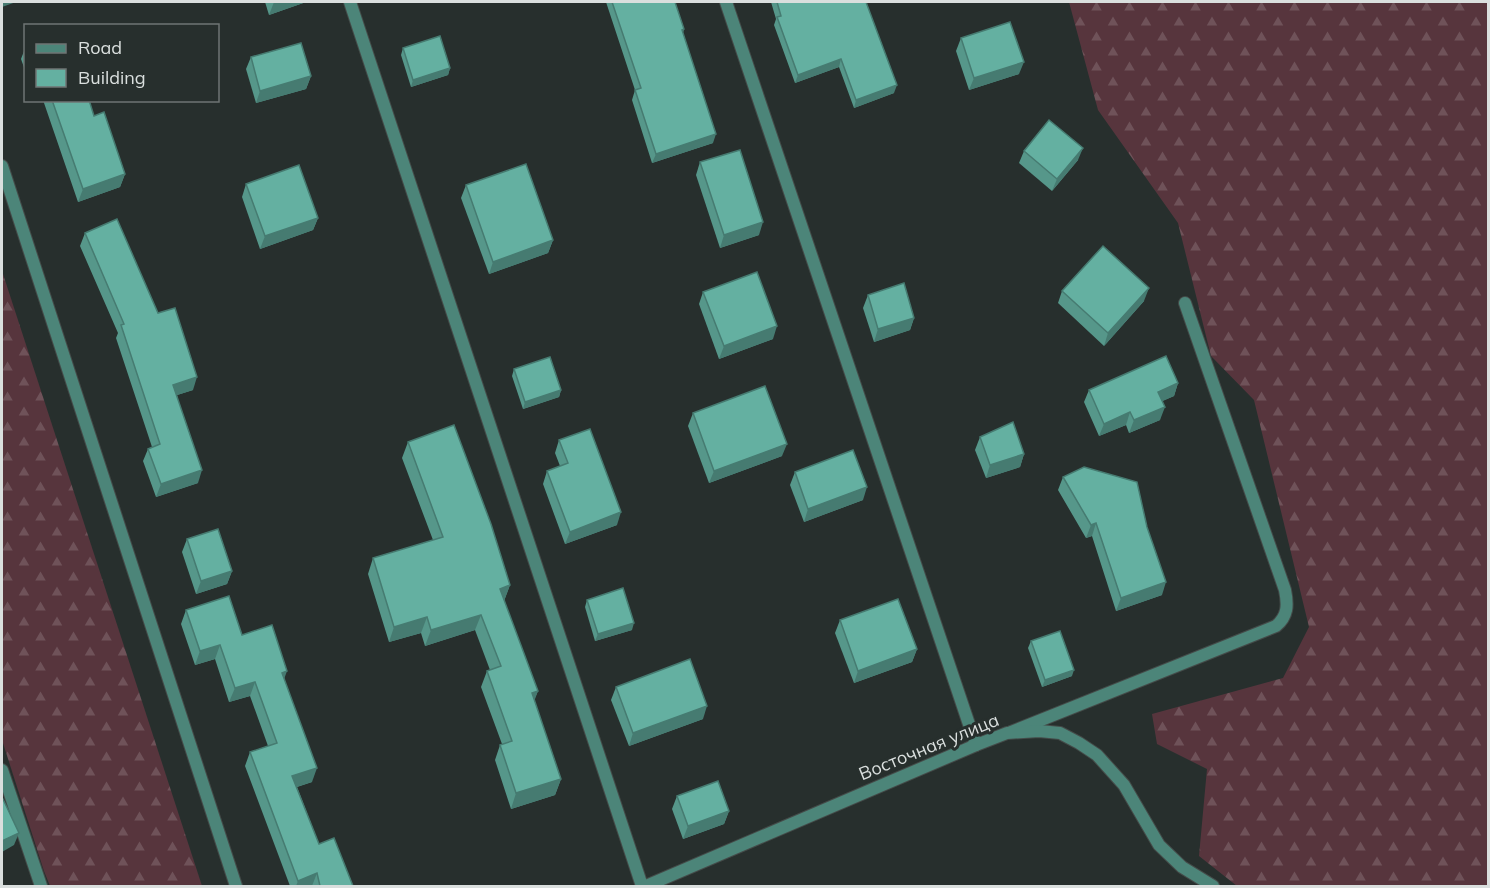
<svg xmlns="http://www.w3.org/2000/svg" width="1490" height="888" font-family="Mulish,sans-serif">
  <defs>
    <pattern id="forest-firs" width="22" height="20" patternUnits="userSpaceOnUse" patternTransform="scale(1.5)"><rect width="22" height="20" fill="#57353d"/><path d="M5 1l3.5 6h-7zM16 11l3.5 6h-7z" fill="#6f5259"/></pattern>
  </defs>
  <rect width="100%" height="100%" fill="#272f2d"/>
  <g fill="url(#forest-firs)">
    <path d="M1069,2H1488V886H1237L1199,856L1207,769L1157,744L1152,714L1283,678L1309,627L1254,400L1211,356L1178,223L1098,110Z"/>
    <path d="M2,271L202,886H50L44,871L2,740Z"/>
  </g>
  <g fill="none" stroke-linecap="round" stroke-linejoin="round">
    <g stroke="#444b49" stroke-width="14">
      <g id="service">
        <path d="M350,2L642,886"/>
        <path d="M726,2L976,745"/>
        <path d="M2,166L236,886"/>
        <path d="M1011,732L1276,626C1288,616 1288,605 1285,590L1185,303"/>
        <path d="M2,770L41,886"/>
      </g>
    </g>
    <g stroke="#444b49" stroke-width="14">
      <path id="minor" d="M646,886L976,745L1007,733L1039,731L1060,733L1079,743L1097,755L1124,785L1159,845L1182,867L1213,886"/>
    </g>
    <use href="#service" stroke="#4c8579" stroke-width="12"/>
    <use href="#minor" stroke="#4c8579" stroke-width="12"/>
  </g>
  <g fill="#56978a">
    <path d="M265,2H306L269,15Z"/>
    <path d="M606,2H675L684,29L683,33L713,143L652,163L632,100L635,90Z"/>
    <path d="M771,2H818L894,93L854,108L839,67L795,83L774,25L776,19Z"/>
    <path d="M961,38L1019,74L969,90L956,51Z"/>
    <path d="M26,46V73L21,59Z"/>
    <path d="M403,48L450,68L448,75L411,87L401,55Z"/>
    <path d="M251,57L311,76L306,89L256,103L246,69Z"/>
    <path d="M43,100H89L94,116L125,174L120,187L78,202Z"/>
    <path d="M1024,151L1078,160L1052,191L1019,163Z"/>
    <path d="M700,162L759,235L720,248L696,175Z"/>
    <path d="M246,184L318,218L313,230L260,249L242,197Z"/>
    <path d="M466,185L553,240L548,253L489,274L461,198Z"/>
    <path d="M85,233L193,390L177,395L198,483L156,497L143,461L148,449L152,447L116,338L118,333L80,246Z"/>
    <path d="M1062,291L1144,301L1104,346L1058,303Z"/>
    <path d="M703,292L773,339L719,359L699,304Z"/>
    <path d="M868,295L914,318L910,330L874,342L863,308Z"/>
    <path d="M514,369L561,390L559,397L523,409L512,376Z"/>
    <path d="M1178,383L1174,396L1162,401L1160,420L1129,433L1126,425L1099,436L1084,402L1089,390Z"/>
    <path d="M693,413L782,456L709,483L688,426Z"/>
    <path d="M980,437L1024,454L1020,467L986,478L975,450Z"/>
    <path d="M559,440L617,525L565,544L543,484L547,471L560,466L555,453Z"/>
    <path d="M408,442L510,585L504,601L538,691L534,700L561,779L555,795L511,809L495,760L500,745L502,744L481,687L487,671L490,670L475,630L425,646L421,633L389,642L368,574L373,558L433,540L402,458Z"/>
    <path d="M795,472L863,500L804,522L790,485Z"/>
    <path d="M1063,477L1162,595L1116,611L1092,536L1086,538L1058,490Z"/>
    <path d="M187,539L232,571L227,584L196,594L182,552Z"/>
    <path d="M587,600L632,630L595,641L585,607Z"/>
    <path d="M186,610L242,635L284,679L312,782L297,787L319,844L353,886H290L245,766L250,752L268,746L250,696L229,702L215,659L195,665L181,624Z"/>
    <path d="M840,620L917,649L912,662L854,683L835,633Z"/>
    <path d="M1031,641L1072,676L1042,687L1028,648Z"/>
    <path d="M616,687L703,719L629,746L611,700Z"/>
    <path d="M677,796L729,811L724,824L683,839L672,809Z"/>
  </g>
  <g fill="#467b71">
    <path d="M2,2H16L2,7Z"/>
    <path d="M274,2H306L269,15Z"/>
    <path d="M841,59L839,67L795,83L798,75Z"/>
    <path d="M1024,62L1019,74L969,90L974,78Z"/>
    <path d="M450,68L448,75L411,87L413,80Z"/>
    <path d="M311,76L306,89L256,103L260,91Z"/>
    <path d="M897,85L894,93L854,108L856,100Z"/>
    <path d="M716,134L713,143L652,163L656,154Z"/>
    <path d="M1083,148L1078,160L1052,191L1057,179Z"/>
    <path d="M125,174L120,187L78,202L83,189Z"/>
    <path d="M318,218L313,230L260,249L265,236Z"/>
    <path d="M763,222L759,235L720,248L724,235Z"/>
    <path d="M553,240L548,253L489,274L493,262Z"/>
    <path d="M1149,288L1144,301L1104,346L1108,333Z"/>
    <path d="M914,318L910,330L874,342L878,329Z"/>
    <path d="M777,326L773,339L719,359L724,346Z"/>
    <path d="M197,377L193,390L168,398L173,385Z"/>
    <path d="M1178,383L1174,396L1154,405L1158,392Z"/>
    <path d="M561,390L559,397L523,409L525,402Z"/>
    <path d="M1165,407L1160,420L1129,433L1134,420Z"/>
    <path d="M1130,412L1126,425L1099,436L1104,424Z"/>
    <path d="M787,444L782,456L709,483L714,471Z"/>
    <path d="M1024,454L1020,467L986,478L990,465Z"/>
    <path d="M202,470L198,483L156,497L161,484Z"/>
    <path d="M867,487L863,500L804,522L808,509Z"/>
    <path d="M621,512L617,525L565,544L570,532Z"/>
    <path d="M1096,523L1092,536L1086,538L1091,525Z"/>
    <path d="M232,571L227,584L196,594L201,581Z"/>
    <path d="M1166,582L1162,595L1116,611L1121,598Z"/>
    <path d="M510,585L504,601L500,589Z"/>
    <path d="M481,615L475,630L425,646L431,630Z"/>
    <path d="M427,617L421,633L389,642L394,627Z"/>
    <path d="M634,623L632,630L595,641L598,634Z"/>
    <path d="M220,645L215,659L195,665L200,651Z"/>
    <path d="M917,649L912,662L854,683L858,671Z"/>
    <path d="M1074,670L1072,676L1042,687L1045,680Z"/>
    <path d="M287,671L282,685V673Z"/>
    <path d="M255,682L250,696L229,702L235,688Z"/>
    <path d="M538,691L532,707V693Z"/>
    <path d="M707,706L703,719L629,746L633,733Z"/>
    <path d="M317,768L312,782L287,790L292,776Z"/>
    <path d="M561,779L555,795L511,809L516,793Z"/>
    <path d="M729,811L724,824L683,839L688,826Z"/>
    <path d="M19,833L14,845L2,852V841Z"/>
    <path d="M317,873L312,886H296L298,881Z"/>
  </g>
  <g fill="#64b0a1" stroke="#467b71" stroke-width="1.5">
    <path d="M612,2H675L684,29L682,30L716,134L656,154L635,90L641,88Z"/>
    <path d="M777,2H866L897,85L856,100L841,59L798,75L777,17L781,16Z"/>
    <path d="M1010,22L1024,62L974,78L961,38Z"/>
    <path d="M440,36L450,68L413,80L403,48Z"/>
    <path d="M301,43L311,76L260,91L251,57Z"/>
    <path d="M52,100H89L94,116L104,112L125,174L83,189Z"/>
    <path d="M1049,120L1083,148L1057,179L1024,151Z"/>
    <path d="M740,150L763,222L724,235L700,162Z"/>
    <path d="M526,164L553,240L493,262L466,185Z"/>
    <path d="M299,165L318,218L265,236L246,184Z"/>
    <path d="M117,219L158,313L175,308L197,377L173,385L202,470L161,484L148,449L160,444L121,325L124,324L85,233Z"/>
    <path d="M1103,246L1149,288L1108,333L1062,291Z"/>
    <path d="M757,272L777,326L724,346L703,292Z"/>
    <path d="M904,283L914,318L878,329L868,295Z"/>
    <path d="M1166,356L1178,383L1158,392L1165,407L1134,420L1130,412L1104,424L1089,390Z"/>
    <path d="M550,357L561,390L525,402L514,369Z"/>
    <path d="M765,386L787,444L714,471L693,413Z"/>
    <path d="M1013,422L1024,454L990,465L980,437Z"/>
    <path d="M454,425L491,524L510,585L500,589L538,691L532,693L561,779L516,793L500,745L512,741L487,671L501,666L481,615L431,630L427,617L394,627L373,558L443,537L408,442Z"/>
    <path d="M590,429L621,512L570,532L547,471L568,463L559,440Z"/>
    <path d="M853,450L867,487L808,509L795,472Z"/>
    <path d="M1084,467L1137,482L1147,527L1166,582L1121,598L1096,523L1091,525L1063,477Z"/>
    <path d="M218,529L232,571L201,581L187,539Z"/>
    <path d="M623,588L634,623L598,634L587,600Z"/>
    <path d="M229,596L242,635L272,625L287,671L282,673L317,768L292,776L319,844L334,838L353,886H320L317,873L298,881L250,752L277,743L255,682L235,688L220,645L200,651L186,610Z"/>
    <path d="M898,599L917,649L858,671L840,620Z"/>
    <path d="M1060,631L1074,670L1045,680L1031,641Z"/>
    <path d="M690,659L707,706L633,733L616,687Z"/>
    <path d="M718,781L729,811L688,826L677,796Z"/>
    <path d="M2,797L19,833L2,841Z"/>
  </g>
  <g text-anchor="middle" stroke-width="6" stroke-linejoin="round" paint-order="stroke">
    <g font-size="18" fill="#dadfde" stroke="#272f2d">
      <text transform="translate(929 747) rotate(-22)" y="6">Восточная улица</text>
    </g>
  </g>
  <rect width="1490" height="888" fill="none" stroke="#dadfde" stroke-width="6"/>
  <rect x="24" y="24" width="195" height="78" fill="#272f2d" stroke="#6f7574" stroke-width="1.5"/>
  <rect x="36" y="44" width="30" height="9" fill="#4c8579" stroke="#6f7574" stroke-width="1.5"/>
  <text x="78" y="54" font-size="18" fill="#dadfde">Road</text>
  <rect x="36" y="69" width="30" height="18" fill="#64b0a1" stroke="#6f7574" stroke-width="1.5"/>
  <text x="78" y="84" font-size="18" fill="#dadfde">Building</text>
</svg>
